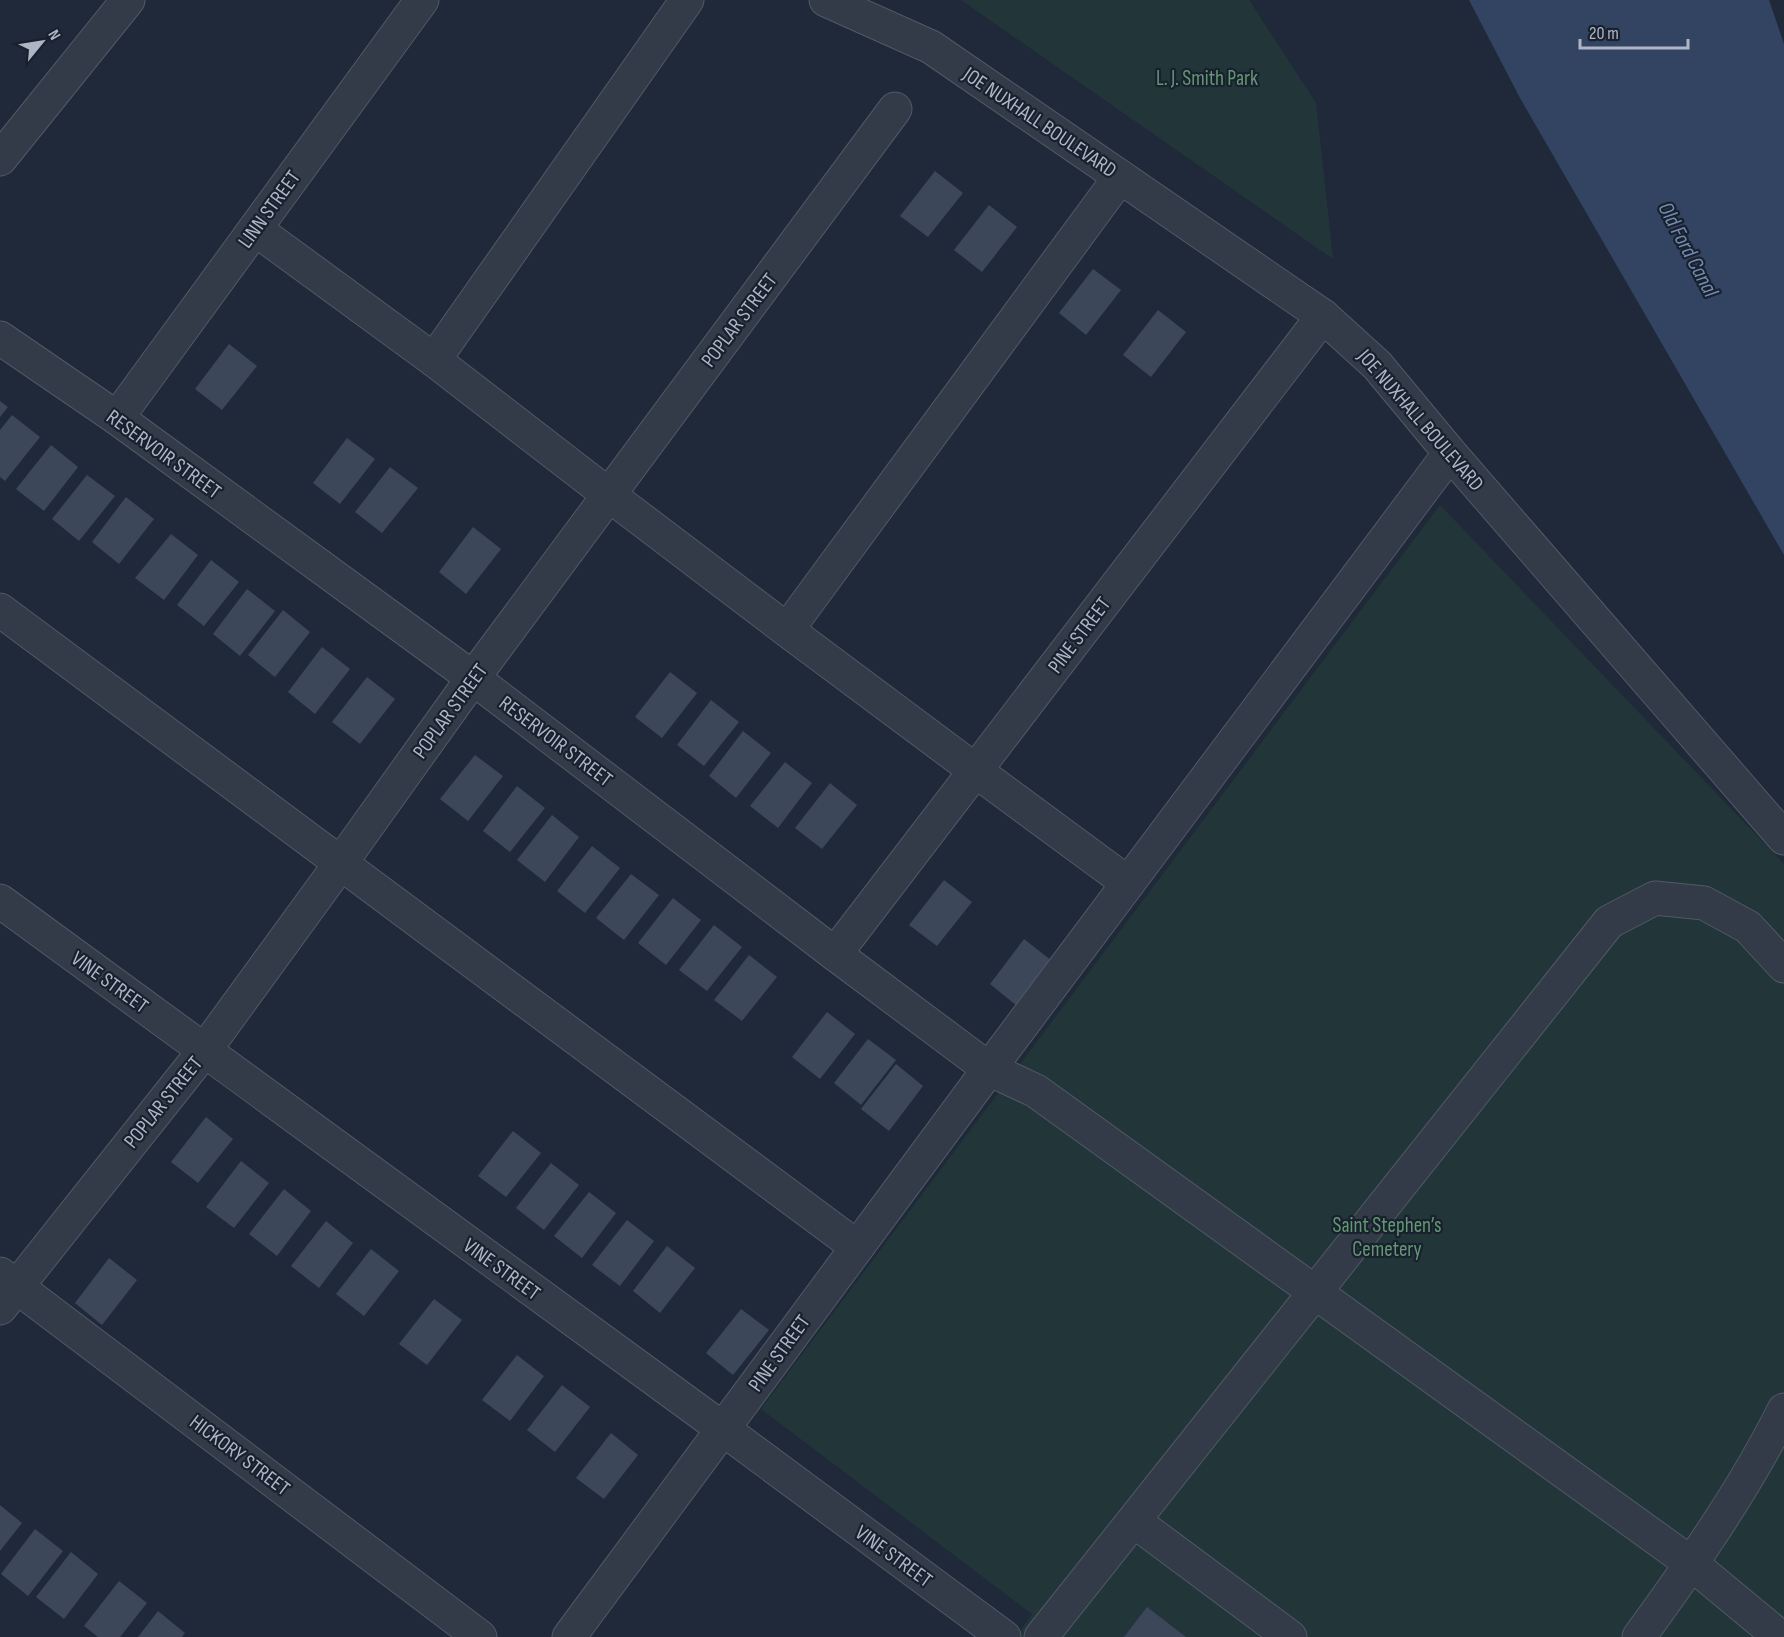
<svg xmlns="http://www.w3.org/2000/svg" width="1784" height="1637" font-family="'Sofia Sans Condensed',sans-serif">
  <rect width="100%" height="100%" fill="#202939"/>
  <g fill="#22363a">
    <path d="M961,0H1249L1316,103L1333,259Z"/>
    <path d="M1440,505L1784,864V1637H1016L1032,1614L761,1409Z"/>
  </g>
  <path fill="#324462" d="M1469,0H1769L1784,44V555L1520,98Z"/>
  <g fill="#3c4759">
    <path d="M935,171L963,193L928,237L900,216Z"/>
    <path d="M989,205L1017,227L982,272L954,250Z"/>
    <path d="M1093,269L1121,290L1086,335L1059,313Z"/>
    <path d="M1158,310L1186,332L1151,377L1123,355Z"/>
    <path d="M229,344L257,366L222,410L195,389Z"/>
    <path d="M0,401L8,407L0,417Z"/>
    <path d="M12,415L40,437L5,481L0,477V430Z"/>
    <path d="M347,438L375,459L340,504L313,483Z"/>
    <path d="M51,445L78,467L44,511L16,489Z"/>
    <path d="M390,467L418,488L382,533L355,512Z"/>
    <path d="M87,475L115,496L79,541L52,519Z"/>
    <path d="M126,497L154,519L119,564L92,542Z"/>
    <path d="M473,527L501,549L466,594L439,572Z"/>
    <path d="M171,534L198,555L164,600L135,578Z"/>
    <path d="M211,560L239,582L204,626L177,605Z"/>
    <path d="M247,589L275,611L240,656L213,634Z"/>
    <path d="M283,610L310,632L275,677L248,655Z"/>
    <path d="M322,647L350,669L315,714L288,692Z"/>
    <path d="M670,672L697,693L662,738L635,717Z"/>
    <path d="M367,677L395,699L360,744L332,722Z"/>
    <path d="M711,700L739,722L704,766L677,745Z"/>
    <path d="M743,731L771,753L736,798L709,776Z"/>
    <path d="M475,755L503,776L468,821L440,799Z"/>
    <path d="M785,762L812,783L778,828L750,806Z"/>
    <path d="M830,783L857,805L822,849L795,828Z"/>
    <path d="M517,786L545,808L510,852L483,831Z"/>
    <path d="M552,815L579,837L545,882L517,860Z"/>
    <path d="M592,846L620,868L585,913L557,891Z"/>
    <path d="M631,874L659,895L624,940L596,918Z"/>
    <path d="M944,880L972,902L937,946L909,925Z"/>
    <path d="M673,898L701,920L666,965L638,943Z"/>
    <path d="M714,925L742,947L707,991L679,970Z"/>
    <path d="M1024,939L1052,961L1017,1006L990,984Z"/>
    <path d="M749,955L777,977L742,1021L714,1000Z"/>
    <path d="M827,1012L855,1034L820,1079L792,1057Z"/>
    <path d="M868,1039L896,1060L861,1105L834,1083Z"/>
    <path d="M896,1064L923,1086L889,1131L861,1109Z"/>
    <path d="M206,1117L233,1139L198,1183L171,1162Z"/>
    <path d="M513,1131L541,1153L506,1197L478,1176Z"/>
    <path d="M241,1161L269,1183L234,1228L206,1207Z"/>
    <path d="M551,1163L579,1185L544,1230L516,1208Z"/>
    <path d="M284,1189L311,1211L277,1256L249,1234Z"/>
    <path d="M589,1192L616,1213L582,1258L554,1236Z"/>
    <path d="M627,1220L654,1241L620,1286L592,1265Z"/>
    <path d="M326,1221L353,1243L319,1288L291,1266Z"/>
    <path d="M667,1246L695,1268L660,1313L633,1291Z"/>
    <path d="M371,1249L399,1271L364,1316L336,1294Z"/>
    <path d="M109,1258L137,1280L102,1325L75,1303Z"/>
    <path d="M434,1299L462,1320L427,1365L399,1344Z"/>
    <path d="M741,1309L769,1330L733,1375L706,1353Z"/>
    <path d="M517,1355L544,1376L510,1421L482,1400Z"/>
    <path d="M562,1385L590,1407L555,1452L527,1430Z"/>
    <path d="M611,1433L638,1455L604,1499L576,1478Z"/>
    <path d="M0,1505L22,1523L0,1551Z"/>
    <path d="M35,1529L63,1551L28,1596L1,1574Z"/>
    <path d="M71,1552L98,1574L64,1619L36,1597Z"/>
    <path d="M119,1581L147,1603L120,1637H98L84,1626Z"/>
    <path d="M1147,1607L1186,1637H1124Z"/>
    <path d="M158,1611L185,1633L182,1637H138Z"/>
  </g>
  <g fill="none" stroke-linecap="round" stroke-linejoin="round">
    <g stroke="#515967" stroke-width="35">
      <g id="minor">
        <path d="M826,0L931,47L1323,316L1377,365L1450,453L1784,838"/>
        <path d="M0,159L128,0"/>
        <path d="M255,229L434,360L609,495L787,630L976,771L1128,883"/>
        <path d="M0,338L117,418L473,678L835,954L989,1069L1036,1091L1692,1564L1780,1637"/>
        <path d="M434,360L687,0"/>
        <path d="M117,418L422,0"/>
        <path d="M0,610L857,1247"/>
        <path d="M787,630L1120,177"/>
        <path d="M0,901L723,1429L1004,1637"/>
        <path d="M835,954L1323,316"/>
        <path d="M0,1274L480,1637"/>
        <path d="M0,1308L204,1051L340,864L473,678L895,109"/>
        <path d="M1134,1521L1290,1637"/>
        <path d="M569,1637L989,1069L1450,453"/>
        <path d="M1041,1637L1609,922L1655,898L1704,903L1748,927L1784,966"/>
        <path d="M1639,1637C1692,1564 1744,1490 1784,1410"/>
      </g>
    </g>
    <use href="#minor" stroke="#333b49" stroke-width="33"/>
  </g>
  <g text-anchor="middle" stroke-width="4.5" stroke-linejoin="round" paint-order="stroke">
    <g font-size="21" fill="#649773" stroke="#19202e">
      <text x="1207" y="85">L. J. Smith Park</text>
      <text x="1387" y="1232">Saint Stephen’s<tspan x="1387" dy="24">Cemetery</tspan></text>
    </g>
    <g font-size="21" fill="#aeb6c6" stroke="#19202e">
      <text transform="translate(1040 122) rotate(34)" y="7">JOE NUXHALL BOULEVARD</text>
      <text transform="translate(269 209) rotate(-54)" y="7">LINN STREET</text>
      <text transform="translate(739 320) rotate(-53)" y="7">POPLAR STREET</text>
      <text transform="translate(1421 420) rotate(49)" y="7">JOE NUXHALL BOULEVARD</text>
      <text transform="translate(164 454) rotate(36)" y="7">RESERVOIR STREET</text>
      <text transform="translate(1079 635) rotate(-53)" y="7">PINE STREET</text>
      <text transform="translate(450 711) rotate(-54)" y="7">POPLAR STREET</text>
      <text transform="translate(556 741) rotate(37)" y="7">RESERVOIR STREET</text>
      <text transform="translate(110 982) rotate(36)" y="7">VINE STREET</text>
      <text transform="translate(163 1102) rotate(-51)" y="7">POPLAR STREET</text>
      <text transform="translate(502 1269) rotate(36)" y="7">VINE STREET</text>
      <text transform="translate(779 1353) rotate(-54)" y="7">PINE STREET</text>
      <text transform="translate(240 1455) rotate(37)" y="7">HICKORY STREET</text>
      <text transform="translate(894 1556) rotate(36)" y="7">VINE STREET</text>
    </g>
    <g font-size="22" font-style="italic" fill="#748bb0" stroke="#19202e">
      <text transform="translate(1689 249) rotate(62)" y="8">Old Ford Canal</text>
    </g>
  </g>
  <g transform="translate(42 42) rotate(60)" stroke="#19202e" stroke-width="4.5" paint-order="stroke">
  <path d="M0-4.5L10 22L0 15L-10 22Z" fill="#aeb6c6"/>
  <text y="-9" font-size="16" font-weight="bold" text-anchor="middle" fill="#aeb6c6">N</text>
  </g>
  <path d="M1580 39v9h108v-9" fill="none" stroke="#aeb6c6" stroke-width="3"/>
  <text x="1589" y="39" font-size="18" fill="#aeb6c6" stroke="#19202e" stroke-width="4.5" paint-order="stroke">20 m</text>
</svg>
